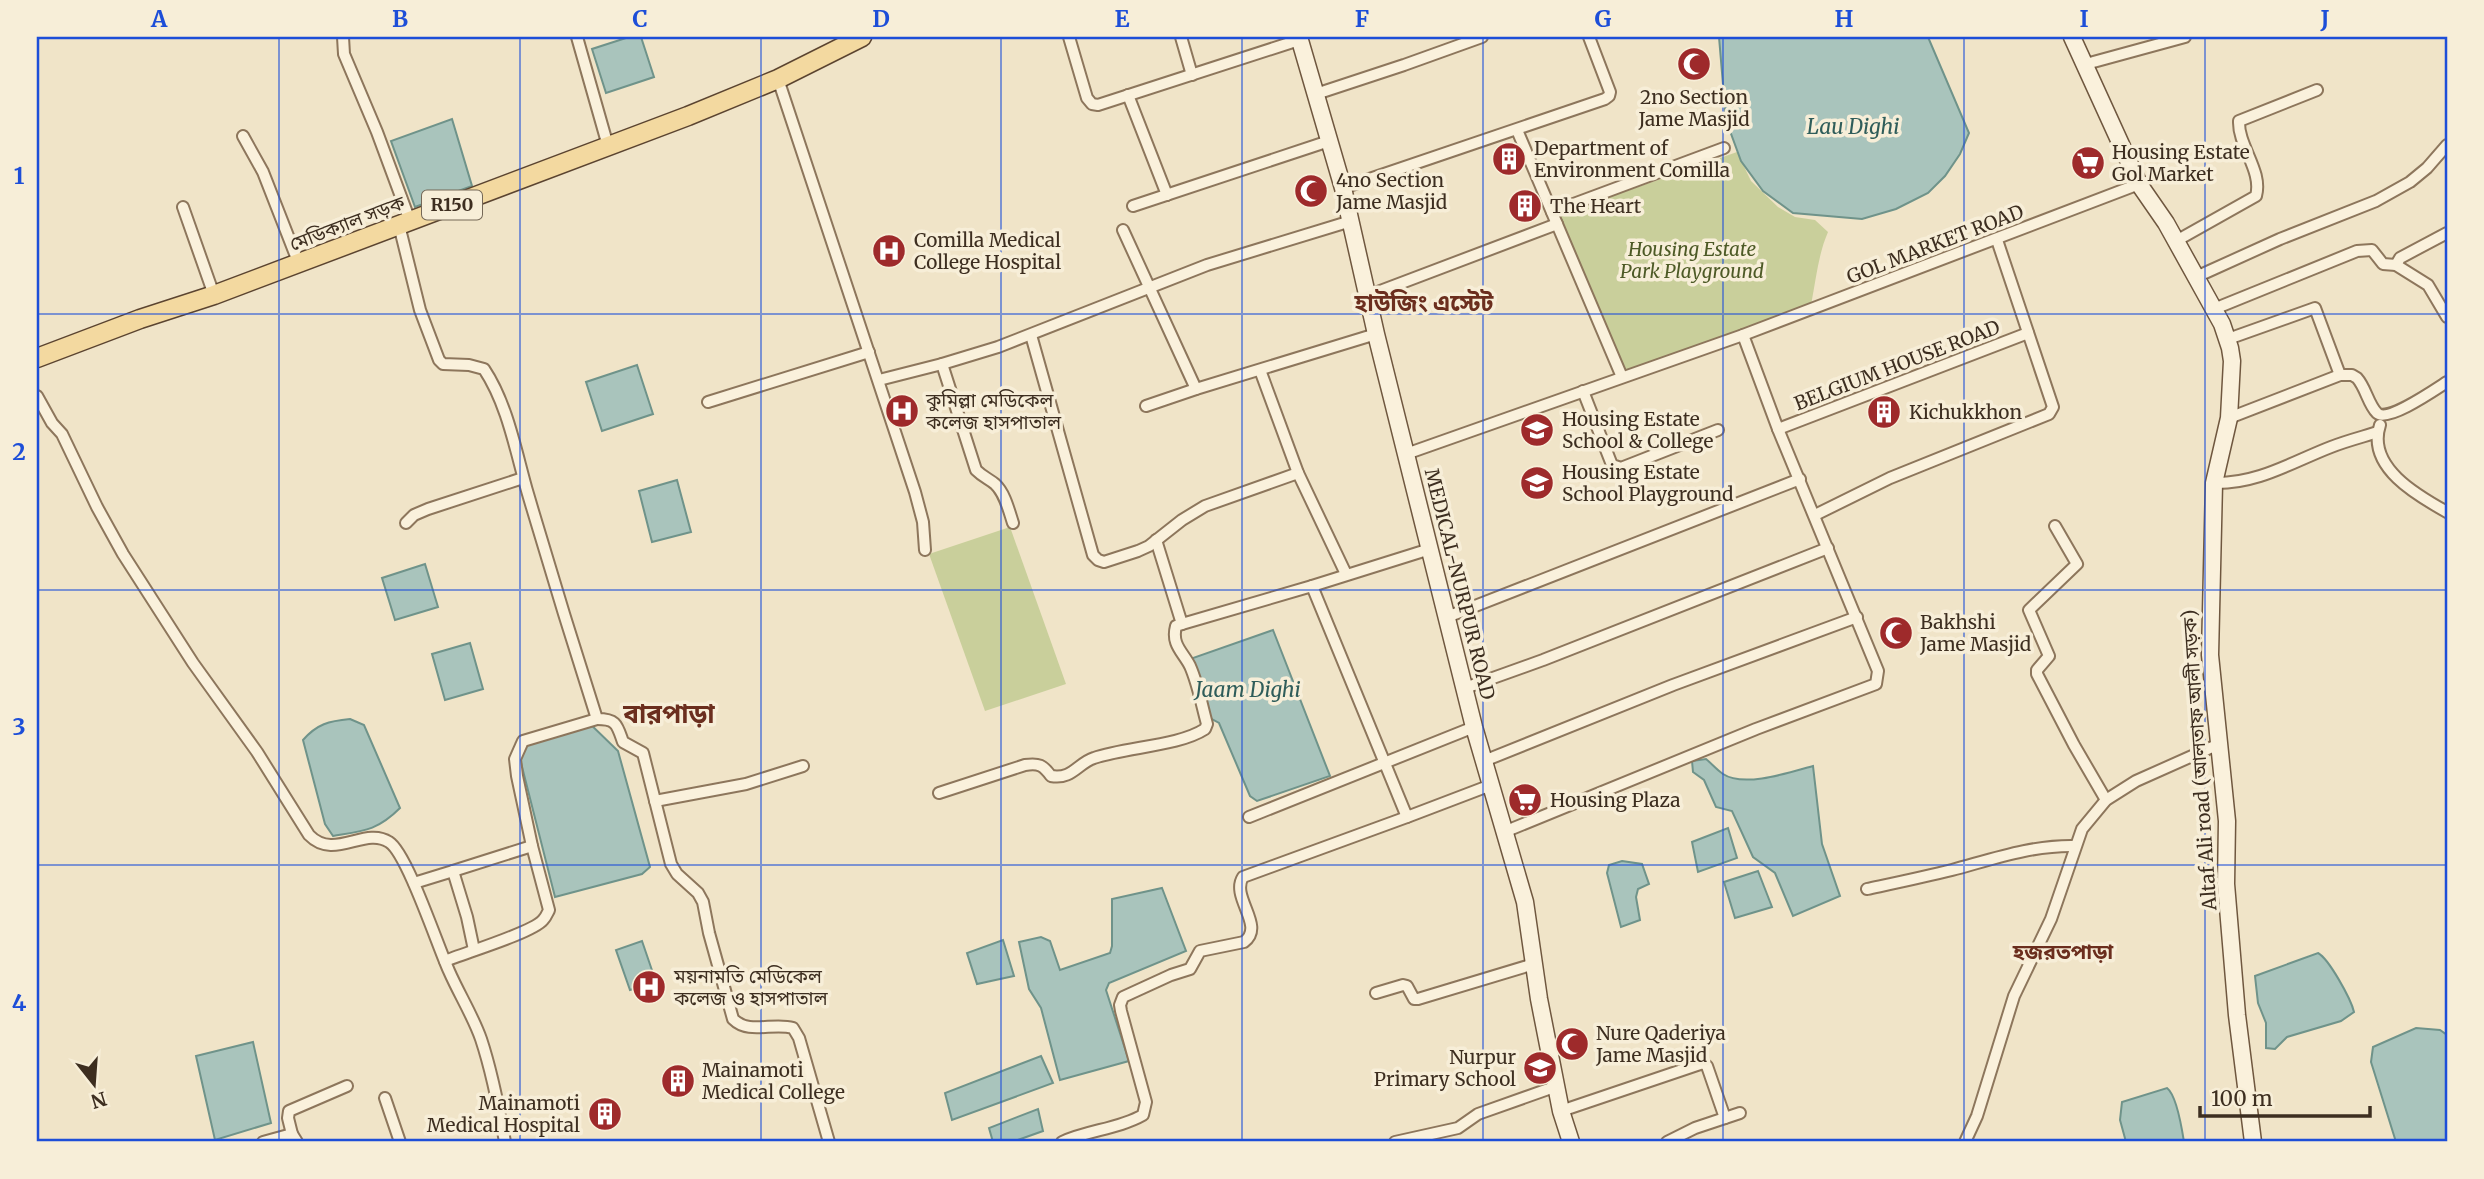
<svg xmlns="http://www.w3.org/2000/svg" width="2484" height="1179" font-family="Merriweather,'Noto Sans Bengali',serif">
  <rect width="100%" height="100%" fill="#f0e4c8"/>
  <g fill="#c9cf9b">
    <path d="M1737,152L1751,181L1778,207L1795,217L1815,220L1828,232C1818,255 1816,280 1811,305L1624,373L1559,215Z"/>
    <path d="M1010,527L1066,684L985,711L929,554Z"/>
  </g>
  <g fill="#a9c4bc" stroke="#6f938a" stroke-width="2">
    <path d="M629,37H641L654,77L606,93L592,49Z"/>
    <path d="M1719,37H1928L1969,133L1960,154L1945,176L1928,193L1896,209L1862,219L1793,213L1763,191L1741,161L1726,120Z"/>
    <path d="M452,119L472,186L415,207L391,141Z"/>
    <path d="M637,365L653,414L602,431L586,382Z"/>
    <path d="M677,480L691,532L652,542L639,491Z"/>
    <path d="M425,564L438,607L395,620L382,578Z"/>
    <path d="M1273,630L1330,776L1257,801L1250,796L1219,723L1210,718L1190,659Z"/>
    <path d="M470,643L483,689L445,700L432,654Z"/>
    <path d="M584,718L618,751L650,867L642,874L555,897L516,743Z"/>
    <path d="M350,719L364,725L400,808C377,831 363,831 333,836L325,824L303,740C317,724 329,721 350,719Z"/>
    <path d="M1706,759C1712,764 1717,770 1723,774C1744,788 1791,772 1813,766L1822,844L1840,896L1793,916L1775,873L1753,857L1732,811L1716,807L1704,780L1693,772L1692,761Z"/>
    <path d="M1728,828L1737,858L1698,872L1692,842Z"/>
    <path d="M1622,861L1642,864L1649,884L1638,889L1636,897L1640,920L1621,927L1607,873L1609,865Z"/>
    <path d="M1758,871L1772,907L1735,918L1724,882Z"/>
    <path d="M1162,888L1186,951L1109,983L1106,990L1129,1061L1060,1080L1041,1008L1029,989L1019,942L1041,937L1050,941L1060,970L1110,953L1112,946V899Z"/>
    <path d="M1003,940L1014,976L977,984L967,953Z"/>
    <path d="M642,941L656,982L630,990L616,950Z"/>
    <path d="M2318,953C2329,959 2351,999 2354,1012L2341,1021L2287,1037L2275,1049L2266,1048V1023L2258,1003L2255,976Z"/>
    <path d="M2416,1028L2440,1030L2447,1035V1142H2396L2371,1062L2373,1047Z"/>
    <path d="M253,1042L271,1123L215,1140L196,1056Z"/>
    <path d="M1041,1056L1053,1083L952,1120L945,1093Z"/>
    <path d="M2167,1088C2176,1095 2182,1129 2184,1142H2126L2120,1120L2122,1102Z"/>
    <path d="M1038,1109L1043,1131L1012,1142H993L989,1128Z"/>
  </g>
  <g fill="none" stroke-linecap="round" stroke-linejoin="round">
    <g stroke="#8d765c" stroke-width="14">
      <g id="street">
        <path d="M343,37L344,54L377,132L410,221"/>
        <path d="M577,37L608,146"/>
        <path d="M1069,37L1087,98L1092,104L1098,105L1299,40"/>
        <path d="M1181,37L1192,75"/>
        <path d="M2086,64L2185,37"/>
        <path d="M778,79L915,492L923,522L925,550"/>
        <path d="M1316,94L1404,65L1482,37"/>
        <path d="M1128,95L1167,195"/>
        <path d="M1517,130L1622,377"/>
        <path d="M243,136L263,172L299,264"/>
        <path d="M1343,188L1605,99L1609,96L1610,92L1589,37"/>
        <path d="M1133,206L1329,141"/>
        <path d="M183,207L214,295"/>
        <path d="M1552,212L1724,148"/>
        <path d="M399,225L420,310L439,360L443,364L469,365L484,369C508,405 516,453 528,494C550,569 573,644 597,719C617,719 617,725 623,742L643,753L671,864L677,874L698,893L703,902L709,933L733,1019C749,1035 773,1022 793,1028L799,1038L829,1142"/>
        <path d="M1123,230L1196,389"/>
        <path d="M2176,241L2256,196C2263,171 2238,146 2239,121L2317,90"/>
        <path d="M2396,265L2400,258L2447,233"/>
        <path d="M2196,277L2280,239L2376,201L2410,182L2427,168L2447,145"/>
        <path d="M1367,296L1557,224"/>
        <path d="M2214,309L2357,251L2372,250L2383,264L2396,265L2428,285L2447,317"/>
        <path d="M1031,335L1093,555L1098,560L1104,562L1138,551L1149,546L1182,520L1205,506L1298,473"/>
        <path d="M2228,339L2315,308L2340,375"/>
        <path d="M942,364L976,470C983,477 989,479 995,484C1005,493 1009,511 1013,523"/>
        <path d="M1260,370L1298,473L1346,574"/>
        <path d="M879,380L942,364L998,347L1207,265L1351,221"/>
        <path d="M1583,391L1612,465L1621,468L1718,430"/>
        <path d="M37,396L52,423L62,434L97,507L123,554L193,663L257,752L309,835C334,861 365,826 389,842C407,853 438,947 449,971C459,994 473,1016 481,1039C492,1072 499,1108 505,1142"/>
        <path d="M708,402L869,352"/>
        <path d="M1146,406L1196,389L1376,334"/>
        <path d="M2229,418L2340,375H2352L2357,378C2366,388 2368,404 2377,413C2387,423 2436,389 2447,382"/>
        <path d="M2380,425C2366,467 2418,496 2447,512"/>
        <path d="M1778,429L2028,333"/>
        <path d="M1406,454L1743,335L2139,184"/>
        <path d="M2214,483C2258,484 2292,462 2331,447C2346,441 2362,437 2378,432"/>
        <path d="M1815,515L1890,478L2049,414L2053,407L1997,240"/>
        <path d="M406,523L414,515L428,509L523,478"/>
        <path d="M2055,526L2077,564L2029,610L2049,656L2037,670V674L2074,745L2106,800"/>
        <path d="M1156,540L1182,624L1312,586"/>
        <path d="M1430,549L1312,586L1407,817L1491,785"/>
        <path d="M1447,617L1800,479"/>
        <path d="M1465,688L1543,660L1828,548"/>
        <path d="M1484,761L1673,685L1857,617"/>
        <path d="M939,793L1025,765C1039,763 1043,765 1051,776C1072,780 1078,763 1094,758C1126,747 1179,746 1205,729L1207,724C1202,706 1198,684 1190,666C1183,652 1171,645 1176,626L1182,624"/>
        <path d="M655,801L746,784L803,766"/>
        <path d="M1249,817L1474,727"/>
        <path d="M1504,832L1756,729L1876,684L1878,671L1778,429L1743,335"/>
        <path d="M453,871L532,846"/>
        <path d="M414,883L453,871L467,917L474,950"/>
        <path d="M1867,889C1895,883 1924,877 1952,870C1993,859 2032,845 2075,846"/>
        <path d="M445,961C464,953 532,933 543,920C546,917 547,914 549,910L532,846L517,776L515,759L523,741L597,719"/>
        <path d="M1376,993L1403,985L1407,986L1414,999H1418L1534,964"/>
        <path d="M385,1098L400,1142"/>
        <path d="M1561,1111L1703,1063L1707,1066L1725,1118"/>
        <path d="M292,1134L288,1118L289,1111L347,1086"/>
        <path d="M263,1142L292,1134L297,1142"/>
        <path d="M1062,1142C1088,1130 1118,1129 1143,1115L1146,1102L1121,1011L1120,1005L1123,997L1171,975L1190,969L1200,951L1244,942C1266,926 1230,897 1243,877L1407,817"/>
        <path d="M1395,1142L1458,1128L1478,1114L1557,1086"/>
        <path d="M1667,1142L1695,1128L1740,1113"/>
        <path d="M1965,1142L1977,1116L2014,996L2051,919L2082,829L2106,800L2136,781L2219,744"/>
      </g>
    </g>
    <g stroke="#6f573f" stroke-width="19">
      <g id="secondary">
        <path d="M1299,37L1343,188L1376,334L1474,727L1525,902L1539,999L1561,1111L1571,1142"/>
        <path d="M2072,37L2139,184L2166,223L2222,324L2230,348L2232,361L2229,418L2214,483L2210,655L2227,821L2226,884L2237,1015L2253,1142"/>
      </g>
    </g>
    <g stroke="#5b4430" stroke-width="21">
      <path id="primary" d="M37,358L140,319L214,295L688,116L778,79L862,37"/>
    </g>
    <use href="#street" stroke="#faf1dc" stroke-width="10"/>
    <use href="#secondary" stroke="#faf1dc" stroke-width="16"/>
    <use href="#primary" stroke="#f3d9a0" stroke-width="18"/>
  </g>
  <path fill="none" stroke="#1d4ed8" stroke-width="2" stroke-opacity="0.55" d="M279,37V1142M520,37V1142M761,37V1142M1001,37V1142M1242,37V1142M1483,37V1142M1723,37V1142M1964,37V1142M2205,37V1142M37,314H2447M37,590H2447M37,865H2447"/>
  <defs>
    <g id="mosque-disc" transform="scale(1.75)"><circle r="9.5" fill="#9e2a2b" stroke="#f7eed8"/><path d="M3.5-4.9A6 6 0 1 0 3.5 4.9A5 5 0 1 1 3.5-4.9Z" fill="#fff"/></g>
    <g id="building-disc" transform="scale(1.75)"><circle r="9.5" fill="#9e2a2b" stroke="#f7eed8"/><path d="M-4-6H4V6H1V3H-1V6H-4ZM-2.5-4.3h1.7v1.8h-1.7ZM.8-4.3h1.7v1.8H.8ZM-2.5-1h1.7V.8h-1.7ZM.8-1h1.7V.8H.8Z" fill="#fff"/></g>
    <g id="supermarket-disc" transform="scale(1.75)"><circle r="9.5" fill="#9e2a2b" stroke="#f7eed8"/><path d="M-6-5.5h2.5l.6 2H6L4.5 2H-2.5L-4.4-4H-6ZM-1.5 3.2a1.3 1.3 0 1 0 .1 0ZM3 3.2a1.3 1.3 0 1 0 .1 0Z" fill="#fff"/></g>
    <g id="hospital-disc" transform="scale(1.75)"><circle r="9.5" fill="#9e2a2b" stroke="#f7eed8"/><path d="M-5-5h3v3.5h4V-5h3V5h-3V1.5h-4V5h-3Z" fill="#fff"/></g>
    <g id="school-disc" transform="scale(1.75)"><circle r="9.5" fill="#9e2a2b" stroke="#f7eed8"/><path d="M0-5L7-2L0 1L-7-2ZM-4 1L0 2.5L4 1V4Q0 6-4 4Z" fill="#fff"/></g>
  </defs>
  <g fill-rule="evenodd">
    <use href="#mosque-disc" x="1694" y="64"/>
    <use href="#building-disc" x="1509" y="159"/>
    <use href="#supermarket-disc" x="2088" y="163"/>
    <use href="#mosque-disc" x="1311" y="191"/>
    <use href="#building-disc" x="1525" y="206"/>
    <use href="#hospital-disc" x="889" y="251"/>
    <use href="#hospital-disc" x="902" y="411"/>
    <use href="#building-disc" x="1884" y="412"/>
    <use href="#school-disc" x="1537" y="430"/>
    <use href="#school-disc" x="1537" y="483"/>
    <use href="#mosque-disc" x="1896" y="633"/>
    <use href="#supermarket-disc" x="1525" y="800"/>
    <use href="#hospital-disc" x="649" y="987"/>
    <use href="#mosque-disc" x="1572" y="1044"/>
    <use href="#school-disc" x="1540" y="1068"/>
    <use href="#building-disc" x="678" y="1081"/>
    <use href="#building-disc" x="605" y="1114"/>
  </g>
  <g text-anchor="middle" stroke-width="7" stroke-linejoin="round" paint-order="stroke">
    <rect fill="#f7eed8" stroke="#756857" stroke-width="2" x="422" y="190.5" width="60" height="29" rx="5"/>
    <g font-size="18" font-weight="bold" fill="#3d2e20">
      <text x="452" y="211">R150</text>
    </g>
    <g font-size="19" fill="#3d2e20" stroke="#f7eed8" text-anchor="start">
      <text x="1694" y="104" text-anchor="middle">2no Section<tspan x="1694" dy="22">Jame Masjid</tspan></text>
      <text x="1534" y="155">Department of<tspan x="1534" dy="22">Environment Comilla</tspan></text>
      <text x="2112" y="159">Housing Estate<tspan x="2112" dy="22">Gol Market</tspan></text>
      <text x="1336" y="187">4no Section<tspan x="1336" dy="22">Jame Masjid</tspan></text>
      <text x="1550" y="213">The Heart</text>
      <text x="914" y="247">Comilla Medical<tspan x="914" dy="22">College Hospital</tspan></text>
      <text x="926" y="407">কুমিল্লা মেডিকেল<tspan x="926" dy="22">কলেজ হাসপাতাল</tspan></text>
      <text x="1909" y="419">Kichukkhon</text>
      <text x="1562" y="426">Housing Estate<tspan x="1562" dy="22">School &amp; College</tspan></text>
      <text x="1562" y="479">Housing Estate<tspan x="1562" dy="22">School Playground</tspan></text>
      <text x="1920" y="629">Bakhshi<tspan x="1920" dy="22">Jame Masjid</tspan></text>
      <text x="1550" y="807">Housing Plaza</text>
      <text x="674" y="983">ময়নামতি মেডিকেল<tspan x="674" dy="22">কলেজ ও হাসপাতাল</tspan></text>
      <text x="1596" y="1040">Nure Qaderiya<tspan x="1596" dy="22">Jame Masjid</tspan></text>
      <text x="1516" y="1064" text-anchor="end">Nurpur<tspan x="1516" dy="22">Primary School</tspan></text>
      <text x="702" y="1077">Mainamoti<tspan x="702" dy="22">Medical College</tspan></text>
      <text x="580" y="1110" text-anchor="end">Mainamoti<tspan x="580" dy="22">Medical Hospital</tspan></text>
    </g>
    <g font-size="19" fill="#3d2e20" stroke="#f7eed8">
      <text transform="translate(347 223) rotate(-21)" y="7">মেডিক্যাল সড়ক</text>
      <text transform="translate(1935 244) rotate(-21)" y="7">GOL MARKET ROAD</text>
      <text transform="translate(1897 365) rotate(-21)" y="7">BELGIUM HOUSE ROAD</text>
      <text transform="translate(1460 584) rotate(76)" y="7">MEDICAL-NURPUR ROAD</text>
      <text transform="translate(2199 760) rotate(-94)" y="7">Altaf Ali road (আলতাফ আলী সড়ক)</text>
    </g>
    <g font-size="19" font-style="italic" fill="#4d5a26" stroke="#f7eed8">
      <text x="1692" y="256">Housing Estate<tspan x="1692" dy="22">Park Playground</tspan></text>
    </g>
    <g font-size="21" font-style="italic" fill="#2f5d5a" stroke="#f7eed8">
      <text x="1853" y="134">Lau Dighi</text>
      <text x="1248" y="697">Jaam Dighi</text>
    </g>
    <g font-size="21" font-weight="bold" fill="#6b2e1e" stroke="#f7eed8">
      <text x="2063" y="959">হজরতপাড়া</text>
    </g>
    <g font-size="23" font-weight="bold" fill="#6b2e1e" stroke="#f7eed8">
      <text x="1424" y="311">হাউজিং এস্টেট</text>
    </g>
    <g font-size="26" font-weight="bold" fill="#6b2e1e" stroke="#f7eed8">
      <text x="669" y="723">বারপাড়া</text>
    </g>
  </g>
  <rect width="2484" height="1179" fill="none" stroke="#f7eed8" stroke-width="77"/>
  <g transform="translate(94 1084) rotate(163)" stroke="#f7eed8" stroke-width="5" paint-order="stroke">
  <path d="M0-5L12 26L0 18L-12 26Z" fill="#3d2e20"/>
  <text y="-10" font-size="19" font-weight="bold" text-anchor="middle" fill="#3d2e20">N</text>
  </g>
  <path d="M2200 1106v10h170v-10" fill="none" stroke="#3d2e20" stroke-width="3.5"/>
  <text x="2211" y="1106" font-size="21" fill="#3d2e20" stroke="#f7eed8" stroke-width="5" paint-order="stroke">100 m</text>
  <rect x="38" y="38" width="2408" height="1102" fill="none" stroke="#1d4ed8" stroke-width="2.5"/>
  <g font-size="23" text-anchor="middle" font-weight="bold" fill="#1d4ed8">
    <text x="159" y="27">A</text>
    <text x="400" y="27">B</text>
    <text x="640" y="27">C</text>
    <text x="881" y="27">D</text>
    <text x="1122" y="27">E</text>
    <text x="1362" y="27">F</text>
    <text x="1603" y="27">G</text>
    <text x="1844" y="27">H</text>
    <text x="2084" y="27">I</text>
    <text x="2325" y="27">J</text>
    <text x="19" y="184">1</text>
    <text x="19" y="460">2</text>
    <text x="19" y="735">3</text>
    <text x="19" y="1011">4</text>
  </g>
</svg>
